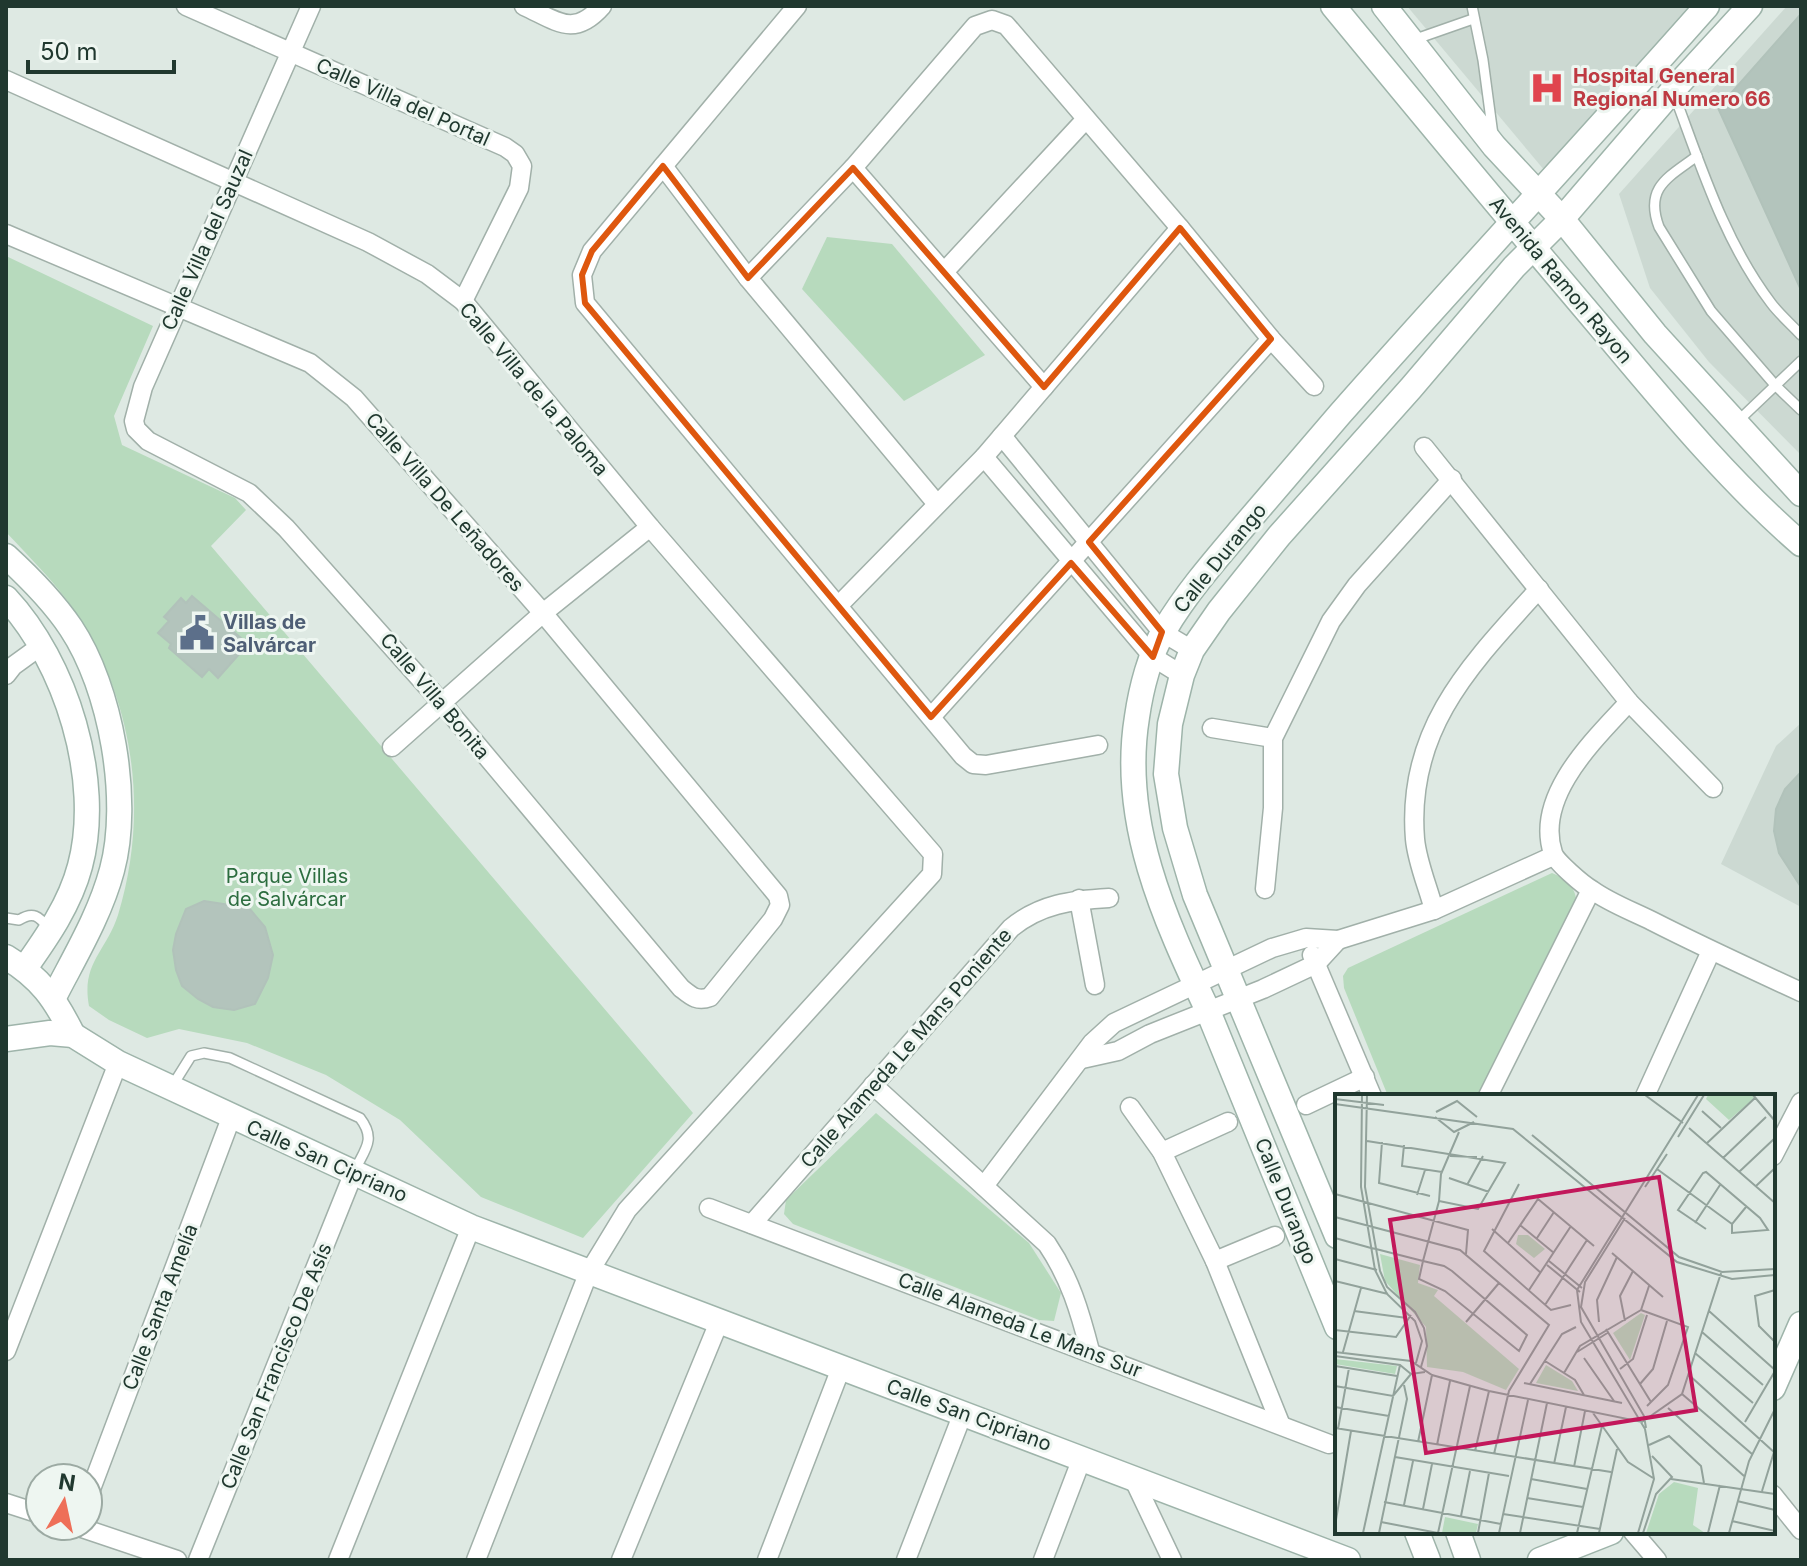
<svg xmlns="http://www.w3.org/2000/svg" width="1807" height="1566" font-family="Inter,sans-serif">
  <rect width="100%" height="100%" fill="#dee9e3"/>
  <g fill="#ccd9d2">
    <path d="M1407,6H1692L1545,171Z"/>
    <path d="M1787,6H1801V455L1709,362L1650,288L1619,194Z"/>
    <path d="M1801,723V907L1721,864L1776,746Z"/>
  </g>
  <g fill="#b7dabd">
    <path d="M827,237L892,244L985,355L904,401L802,289Z"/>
    <path d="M6,256L153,326L114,416L122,445L235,498L246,510L211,546L693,1113L583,1238L481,1197L400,1120L326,1075L247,1043L179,1029L147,1038L109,1020L89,1006C81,963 106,952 118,915C149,814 135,705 78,616C60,587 29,557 6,532Z"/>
    <path d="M1552,873C1565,878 1573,884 1576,898L1480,1096H1388L1344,988L1343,976L1348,968Z"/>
    <path d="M876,1113L1029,1243L1061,1293L1054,1321L1039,1320L793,1224L784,1214L786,1200Z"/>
  </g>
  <g fill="#b3c4bc" stroke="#b1c2ba" stroke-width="2">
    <path d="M1801,14V290L1718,108Z"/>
    <path d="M192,596L248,644L218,678L209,669L202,677L169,648L171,644L158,633L169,621L164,617L181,598L186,603Z"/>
    <path d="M1801,772V887L1779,853L1774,831L1776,809L1785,789Z"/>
    <path d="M204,901L249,908L265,927L273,955L268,978L255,1004L234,1010L213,1007L198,999L182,986L176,970L173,950L176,934L186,909Z"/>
  </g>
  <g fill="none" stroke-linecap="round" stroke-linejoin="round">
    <g stroke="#a1b0a9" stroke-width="12">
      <g id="lane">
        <path d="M1472,6L1483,60L1493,135"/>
        <path d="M1413,40L1473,19"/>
        <path d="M1674,94C1701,166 1724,241 1771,303C1779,314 1791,324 1801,335"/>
        <path d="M1697,156C1669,177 1644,187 1659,227L1711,311L1775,385L1801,410"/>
        <path d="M1737,422L1801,361"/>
        <path d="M6,918L19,920C33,911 39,916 48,928"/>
        <path d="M171,1088L191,1056L204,1053L230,1058L360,1118C377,1140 364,1150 354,1172"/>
      </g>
    </g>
    <g stroke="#a1b0a9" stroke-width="21">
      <g id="street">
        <path d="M186,6L505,147L515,154L522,166L519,188L463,301"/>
        <path d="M524,6C557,21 574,38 602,6"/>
        <path d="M797,6L592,251L582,275L585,303L963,756L973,764L986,765L1098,745"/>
        <path d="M6,80L368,242L427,274L463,301L650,527L933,854L932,874L627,1210L588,1274L476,1560"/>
        <path d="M663,166L748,278L937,504"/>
        <path d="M853,168L1044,387"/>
        <path d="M6,234L310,363L354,398L543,613L778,896L780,905L773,919L710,997C697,1002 691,996 681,988L441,702L286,528L249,493L148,441L136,429L134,421L143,387L311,6"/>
        <path d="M944,272L1086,119"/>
        <path d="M748,278L853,168L975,26L992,20L1006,25L1180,228L1271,339L1314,386"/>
        <path d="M1002,436L1162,632L1192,650"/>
        <path d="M1424,447L1629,702L1713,788"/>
        <path d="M984,457L1153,657L1182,675"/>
        <path d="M839,605L984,457L1180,228"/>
        <path d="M6,675L13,666L42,645"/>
        <path d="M1629,702C1595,739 1534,796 1553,853C1555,861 1583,885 1592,890C1610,903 1632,911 1652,921C1701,946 1751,969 1801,992"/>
        <path d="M931,717L1271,339"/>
        <path d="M1212,728L1273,738"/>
        <path d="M392,747L543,613L650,527"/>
        <path d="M1265,889L1273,808V738L1331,621L1357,585L1452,479"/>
        <path d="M1079,899L1095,985"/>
        <path d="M1434,910C1428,887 1417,862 1415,839C1406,729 1471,664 1539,589"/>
        <path d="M1312,955L1372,1096"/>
        <path d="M1082,1059L1118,1051L1150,1034L1263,989L1316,964L1338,940"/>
        <path d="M873,1085L1047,1244C1070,1278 1080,1312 1090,1351"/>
        <path d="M1488,1096L1591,890"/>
        <path d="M1645,1096L1711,951"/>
        <path d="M1306,1105L1365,1077"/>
        <path d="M1130,1107L1162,1152L1215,1261L1280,1423"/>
        <path d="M1162,1152L1228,1122"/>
        <path d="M1773,1156L1801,1102"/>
        <path d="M984,1186L1092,1043L1114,1023L1272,948L1306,938L1338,940L1434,910L1553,856"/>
        <path d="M709,1208L1329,1444"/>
        <path d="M752,1224L1011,928C1040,904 1072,900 1109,898"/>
        <path d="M1215,1261L1275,1236"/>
        <path d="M6,1351L118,1063"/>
        <path d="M1133,1478L1172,1560"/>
        <path d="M1773,1495L1801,1530"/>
        <path d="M88,1497L231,1118"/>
        <path d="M6,1503L40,1514"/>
        <path d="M76,1526L177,1560"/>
        <path d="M1633,1532L1657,1560"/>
        <path d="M198,1560L354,1172"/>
        <path d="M338,1560L471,1227"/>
        <path d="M621,1560L719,1322"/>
        <path d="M767,1560L841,1368"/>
        <path d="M906,1560L963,1413"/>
        <path d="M1043,1560L1082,1458"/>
      </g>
    </g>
    <g stroke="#9eb4aa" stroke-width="27">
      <g id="secondary">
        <path d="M1333,6C1421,113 1509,219 1598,324C1662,400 1726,479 1801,544"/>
        <path d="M1384,6L1494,146L1562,219L1655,334L1801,494"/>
        <path d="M6,556C30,578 53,601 71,628C111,688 131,800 112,870C100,915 75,956 54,997"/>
        <path d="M6,598C66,662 103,780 80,866C70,904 47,937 25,968"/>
        <path d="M6,957C41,978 55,999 73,1035"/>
        <path d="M6,1039L50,1033L73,1035L118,1063L471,1227L1348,1560"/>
        <path d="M1337,1236L1195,895L1175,828L1166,774L1170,724L1182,675L1192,650L1219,611L1279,536L1411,388L1514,267L1562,219L1673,90L1750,6"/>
        <path d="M1337,1327L1208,1011C1164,918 1120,821 1137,717C1141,689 1150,653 1165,629C1187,592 1216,559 1244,526C1276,489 1308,451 1340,414C1461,277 1586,143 1707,6"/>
        <path d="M1773,1388L1801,1324"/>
        <path d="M1417,1532L1428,1560"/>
        <path d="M1458,1532L1468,1560"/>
        <path d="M1540,1560L1611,1532"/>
      </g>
    </g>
    <use href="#lane" stroke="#fff" stroke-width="9"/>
    <use href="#street" stroke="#fff" stroke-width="18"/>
    <use href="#secondary" stroke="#fff" stroke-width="24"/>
  </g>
  <path fill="none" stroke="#de570e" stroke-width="6" stroke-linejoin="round" d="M663,166L748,278L853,168L1044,387L1180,228L1271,339L1089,542L1162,632L1153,657L1071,563L931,717L585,303L582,275L592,251Z"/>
  <defs>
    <g id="hospital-bare" transform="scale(2.76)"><path d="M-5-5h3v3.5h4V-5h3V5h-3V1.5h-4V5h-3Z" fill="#e0444e" stroke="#eef6f1" stroke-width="2.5" paint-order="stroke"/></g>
    <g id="civic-bare" transform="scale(2.76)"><path d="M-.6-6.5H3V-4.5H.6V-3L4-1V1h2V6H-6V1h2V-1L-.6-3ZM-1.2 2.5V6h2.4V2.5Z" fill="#5c6f8a" stroke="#eef6f1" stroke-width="2.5" paint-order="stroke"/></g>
  </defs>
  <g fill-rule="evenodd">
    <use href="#hospital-bare" x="1547" y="88"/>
    <use href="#civic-bare" x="197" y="633"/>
  </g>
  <g text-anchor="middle" stroke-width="6" stroke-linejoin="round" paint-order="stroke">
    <g font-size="20" font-weight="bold" fill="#be3a42" stroke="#eef6f1" text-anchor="start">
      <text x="1573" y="83">Hospital General<tspan x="1573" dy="23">Regional Numero 66</tspan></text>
    </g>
    <g font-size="20" fill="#20382f" stroke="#eef6f1">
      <text transform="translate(403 102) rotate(24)" y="7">Calle Villa del Portal</text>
      <text transform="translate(207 240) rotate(-66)" y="7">Calle Villa del Sauzal</text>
      <text transform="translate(1561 280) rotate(50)" y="7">Avenida Ramon Rayon</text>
      <text transform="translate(534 389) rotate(50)" y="7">Calle Villa de la Paloma</text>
      <text transform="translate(445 502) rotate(49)" y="7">Calle Villa De Leñadores</text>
      <text transform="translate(1220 558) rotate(-51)" y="7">Calle Durango</text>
      <text transform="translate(435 696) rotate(50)" y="7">Calle Villa Bonita</text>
      <text transform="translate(906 1048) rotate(-49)" y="7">Calle Alameda Le Mans Poniente</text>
      <text transform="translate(327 1161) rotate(24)" y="7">Calle San Cipriano</text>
      <text transform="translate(1286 1201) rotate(68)" y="7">Calle Durango</text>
      <text transform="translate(160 1307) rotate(-69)" y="7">Calle Santa Amelía</text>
      <text transform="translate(1020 1325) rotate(21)" y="7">Calle Alameda Le Mans Sur</text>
      <text transform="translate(276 1366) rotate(-68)" y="7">Calle San Francisco De Asís</text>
      <text transform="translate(969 1415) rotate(20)" y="7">Calle San Cipriano</text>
    </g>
    <g font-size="20" font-weight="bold" fill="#4e5e75" stroke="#eef6f1" text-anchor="start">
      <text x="223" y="629">Villas de<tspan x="223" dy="23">Salvárcar</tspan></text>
    </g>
    <g font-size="20" fill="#2c6d3f" stroke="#eef6f1">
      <text x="287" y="883">Parque Villas<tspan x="287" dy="23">de Salvárcar</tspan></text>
    </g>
  </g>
  <g transform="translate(1335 1094)">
    <rect width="440" height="440" fill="#dee9e3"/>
    <path d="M373,1H419L421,3L394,26L371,5ZM183,141H193L210,155L199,164L181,150ZM45,160L85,171L83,189L103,196L99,202L184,275L171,296L128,278L92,273L91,233L50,187ZM306,219L310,221L295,266L278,239ZM0,265L62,272L60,280L0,270ZM211,271L237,287L243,297L201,289ZM339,388L363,394L358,431L370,439H311L324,400ZM110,423L143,430L141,439H107Z" fill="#b7dabd"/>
    <path fill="none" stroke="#92a29b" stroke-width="2" d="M27,1L26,93L40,176L52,200L80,227L87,247L81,269M32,1L30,93L45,177L52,193L80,218L89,234L92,252L86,273M310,1L348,29M418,1L440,27M0,5L49,11M0,10L178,35L342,168L397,185L440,181M367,17L386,34M101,18L122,7L142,23M100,23L119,38L139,28M354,34L440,109M197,41L344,163L387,178L440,175M343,43L369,1M32,47L170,69L143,115L104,107M47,48L44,89L95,102M371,50L421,3M69,51L67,72L107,78M115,62L142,63M388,64L431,23M322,75L397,130M404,78L440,44M114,84L154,98M184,90L149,157L216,216L236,211M132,91L148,62M421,92L440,74M310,93L332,60M0,100L133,136L131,160M82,101L90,76M0,123L125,156L214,231L174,297L159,360M290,124L250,188L246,213L309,322L311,334M360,129L385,91M185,131L219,159M157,135L206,179M371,135L343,116L368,79L371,78L425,124L433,136L397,139V130L411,113M0,144L36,154L41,155L88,167L109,172L117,177L192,241L184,257L110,197L84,185L88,167L104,107L106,80L124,38M202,144L219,118M173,149L203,105L259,152M277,159L328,203M0,165L42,176M214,167L247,194M212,171L245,198M0,187L53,200M194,196L236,132M440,196L420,202L424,232L440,248M210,211L252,146M306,216L353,233L333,291L312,312M306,216L314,192M19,217L72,224M374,217L440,276M290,227L285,202L298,177M131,228L164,189M264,228L262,206L282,163M271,235L316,308M0,236L61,243L76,221M367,238L428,291M0,258L76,267L97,281L154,297L307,328L347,300L386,179M8,258L26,194M242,258L274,238M360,259L418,309M0,262L65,271L76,280L90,278M249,264L279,307M210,267L240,286L249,301M0,272L62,282M285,275L298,265L312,221M229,279L245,252L306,216M354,281L440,359M189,289L287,309M195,290L227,240L241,233M305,290L318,275L332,227M0,292L58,302L76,280M347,300L417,360M0,313L54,322M333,314L409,382M258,319L293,368L318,384M410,328L440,277M0,334L276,378M3,335L14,274M83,348L97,281M102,351L115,287M314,351L334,342L366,372L369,389M140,357L154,297M60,363L174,382M219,370L231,313M239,373L250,317M196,385L252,395M336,385L440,400M427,397L439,358M192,404L248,413M402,407L440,416M49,408L166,430M69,411L78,367M88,415L97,370M168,420L265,435M126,422L135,377M397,427L440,437M46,428L103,439M0,432L16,337M28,439L65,271M44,439L72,305L69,291M103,439L135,292M143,439L154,379M164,439L193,306M185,439L212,309M242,439L267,332M264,439L282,355M303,439L319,385L310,335L246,228L242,196L363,1M308,439L321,400L337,383L317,362M373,439L385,391M394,439L414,367L440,315"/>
    <path fill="#c2185b" fill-opacity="0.15" stroke="#c2185b" stroke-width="4" d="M324,83L361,316L91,359L55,126Z"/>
    <rect width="440" height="440" fill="none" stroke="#20382f" stroke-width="4"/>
  </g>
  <rect width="1807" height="1566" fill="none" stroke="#20382f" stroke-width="16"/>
  <g transform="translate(64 1502) rotate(9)"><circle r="38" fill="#eef6f1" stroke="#9caaa3" stroke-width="2"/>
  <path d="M0-6L14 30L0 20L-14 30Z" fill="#ee6f58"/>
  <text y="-12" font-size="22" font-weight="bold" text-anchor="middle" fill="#20382f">N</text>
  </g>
  <path d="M28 60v12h146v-12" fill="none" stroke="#20382f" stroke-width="4"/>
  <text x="40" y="60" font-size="24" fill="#20382f" stroke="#eef6f1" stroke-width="6" paint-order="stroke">50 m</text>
</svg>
